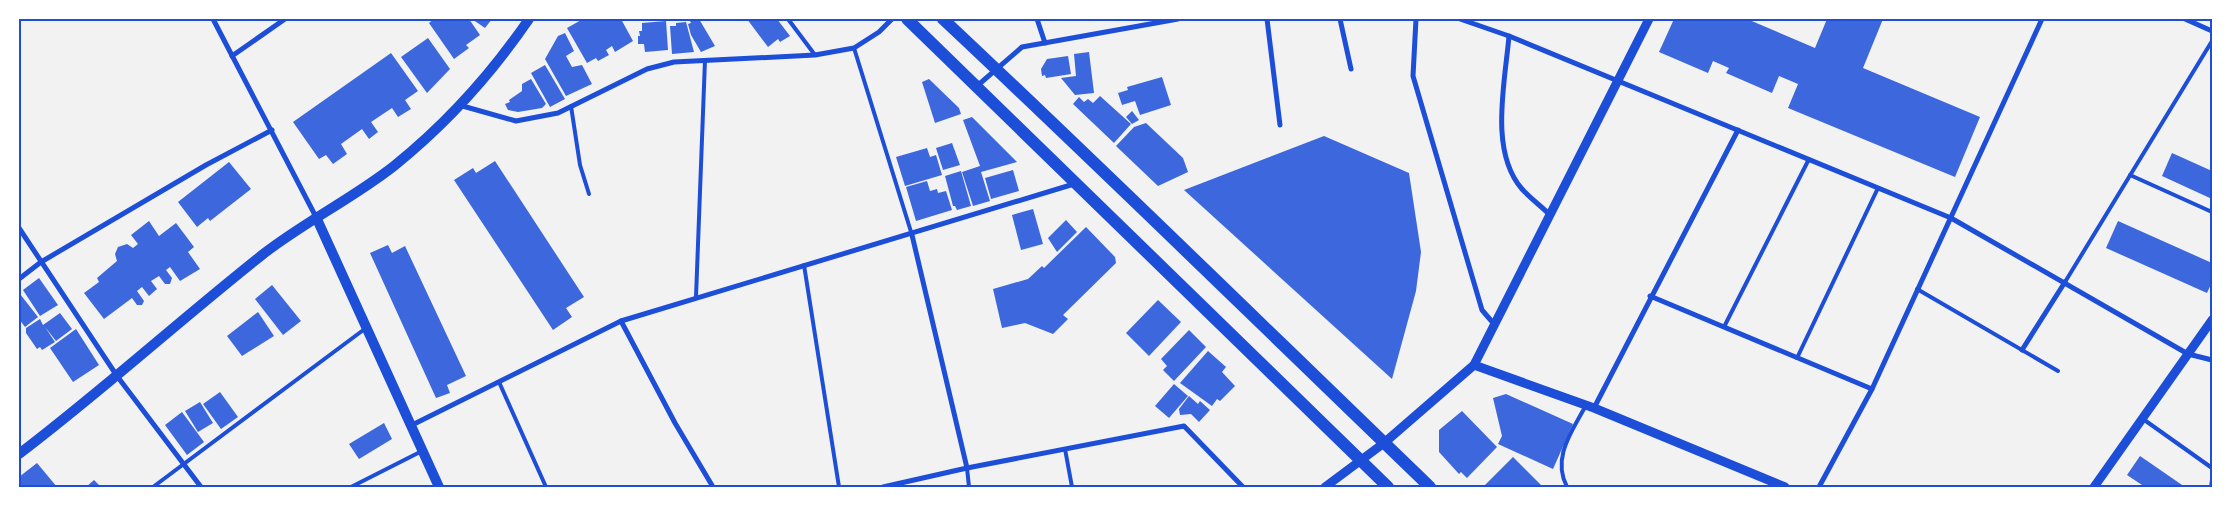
<svg xmlns="http://www.w3.org/2000/svg" width="2231" height="506" font-family="'Times New Roman',serif">
  <rect width="100%" height="100%" fill="#f2f2f2"/>
  <g fill="#3d67dc">
    <path d="M434,19H469L480,35L466,45L469,48L454,59L429,23Z"/>
    <path d="M472,19H492L485,28Z"/>
    <path d="M583,19H621L633,41L615,52L612,46L606,50L609,55L598,61L596,58L587,63L567,28Z"/>
    <path d="M689,19H699L715,46L701,52L691,35L688,24L691,23Z"/>
    <path d="M747,19H777L790,36L780,42L778,39L768,47Z"/>
    <path d="M1674,19H1747L1815,48L1827,19H1883L1863,68L1980,117L1955,177L1788,108L1798,84L1779,76L1772,93L1726,73L1729,68L1713,61L1708,73L1659,52Z"/>
    <path d="M666,21L668,50L645,52L644,44H638V36H640L639,31H642V23Z"/>
    <path d="M686,22L694,52L672,54L670,26H676V23Z"/>
    <path d="M565,33L574,51L566,56L572,67L582,65L592,84L566,96L545,59L558,36Z"/>
    <path d="M428,38L450,69L427,93L401,57Z"/>
    <path d="M1089,52L1094,93L1075,95L1061,78L1076,76L1074,54Z"/>
    <path d="M391,53L418,91L405,100L411,109L398,117L392,108L371,122L378,132L369,139L362,129L341,144L347,154L333,164L326,155L319,159L293,122Z"/>
    <path d="M1068,56L1071,74L1046,78L1045,75L1042,76L1041,69L1047,59Z"/>
    <path d="M545,65L565,99L550,107L531,73Z"/>
    <path d="M1162,77L1171,105L1140,115L1135,101L1122,105L1118,93L1128,90L1127,87Z"/>
    <path d="M531,79L546,104L542,108L518,112L508,110L505,104L510,102L509,100L522,91V84Z"/>
    <path d="M929,79L959,108L961,114L935,123L922,82Z"/>
    <path d="M1100,96L1131,124L1114,143L1073,104L1079,97L1084,102L1088,99L1093,103Z"/>
    <path d="M1132,111L1139,120L1132,124L1126,117Z"/>
    <path d="M972,117L1017,162L981,172L990,201L973,206L962,172L980,166L963,120Z"/>
    <path d="M1146,123L1183,158L1188,172L1158,186L1116,146L1134,127Z"/>
    <path d="M1324,136L1409,173L1421,252L1416,291L1392,379L1184,190Z"/>
    <path d="M952,143L960,165L943,170L936,148Z"/>
    <path d="M927,148L930,157L936,155L942,175L905,186L896,157Z"/>
    <path d="M2172,153L2212,171V199L2162,176Z"/>
    <path d="M495,161L584,297L566,308L572,317L553,330L454,180L473,168L476,173Z"/>
    <path d="M229,162L251,189L210,221L208,218L197,227L178,202Z"/>
    <path d="M1013,170L1019,191L991,199L985,178Z"/>
    <path d="M961,171L971,206L957,210L955,206H953L945,176Z"/>
    <path d="M927,181L930,191L937,189L938,193L946,191L952,210L916,221L906,187Z"/>
    <path d="M1033,209L1043,244L1021,250L1012,215Z"/>
    <path d="M1066,220L1077,232L1057,252L1048,238Z"/>
    <path d="M149,221L159,236L176,223L194,247L188,252L200,269L180,281L170,267L166,270L172,278L170,284H165L159,276L151,281L157,289L149,296L142,287L137,291L144,301L142,305H137L132,298L104,319L84,293L99,282L97,278L117,261L115,254L118,247L127,244L133,248L138,244L131,235Z"/>
    <path d="M2118,221L2212,263V282L2207,293L2106,248Z"/>
    <path d="M1086,227L1115,257L1116,263L1063,315L1068,319L1053,334L1025,323L1002,328L993,289L1028,279L1042,266L1044,268Z"/>
    <path d="M388,245L392,253L405,246L466,376L447,385L450,393L436,398L370,253Z"/>
    <path d="M39,278L58,305L40,316L23,290Z"/>
    <path d="M272,285L301,321L283,335L255,299Z"/>
    <path d="M20,294L38,317L25,327L19,319Z"/>
    <path d="M1158,300L1181,322L1149,356L1126,333Z"/>
    <path d="M258,312L274,336L242,356L227,336Z"/>
    <path d="M60,313L72,329L56,341L45,327L55,342L42,350L40,347L37,349L26,333V328L40,319L43,325Z"/>
    <path d="M76,329L99,365L73,382L50,348Z"/>
    <path d="M1189,330L1206,347L1174,381L1163,370L1167,366L1161,359Z"/>
    <path d="M1208,351L1226,367L1222,372L1235,386L1220,401L1217,399L1212,406L1180,383Z"/>
    <path d="M1174,384L1188,396L1169,418L1155,406Z"/>
    <path d="M220,392L238,417L221,429L203,404Z"/>
    <path d="M1506,394L1573,424L1553,469L1498,444L1502,436L1493,398Z"/>
    <path d="M1189,396L1198,404L1200,401L1210,410L1199,422L1191,414L1180,415L1179,409Z"/>
    <path d="M200,402L213,423L198,432L185,411Z"/>
    <path d="M1462,411L1497,447L1467,478L1461,472L1459,474L1439,452V430Z"/>
    <path d="M182,412L204,442L187,455L165,425Z"/>
    <path d="M384,423L392,439L359,459L349,444Z"/>
    <path d="M2140,456L2185,487H2145L2127,475Z"/>
    <path d="M1513,457L1543,487H1483Z"/>
    <path d="M37,463L57,487H19V477Z"/>
    <path d="M94,480L101,487H86Z"/>
  </g>
  <g fill="none" stroke-linecap="round" stroke-linejoin="round">
    <g stroke="#1d4ed8" stroke-width="4">
      <path d="M788,19L815,55"/>
      <path d="M854,48L912,235"/>
      <path d="M571,106L580,165L589,194"/>
      <path d="M2130,175L2212,212"/>
      <path d="M804,265L839,487"/>
      <path d="M2065,282L2212,41"/>
      <path d="M1917,289L2058,371"/>
      <path d="M696,297L705,60"/>
      <path d="M1724,327L1809,159"/>
      <path d="M1797,358L1878,188"/>
      <path d="M499,382L546,487"/>
      <path d="M2143,419L2212,468"/>
      <path d="M1065,449L1072,487"/>
      <path d="M967,468L969,487"/>
      <path d="M153,487L366,328"/>
      <path d="M351,487L422,451"/>
      <path d="M1567,487C1552,458 1571,433 1585,407"/>
      <path d="M2211,487L2212,480"/>
    </g>
    <g stroke="#1d4ed8" stroke-width="5">
      <path d="M213,19L316,217"/>
      <path d="M1037,19L1045,43"/>
      <path d="M1267,19L1280,125"/>
      <path d="M1340,19L1351,69"/>
      <path d="M1416,19L1413,76L1482,310L1494,324"/>
      <path d="M1460,19L1509,36L1951,218L2188,354L2212,360"/>
      <path d="M2185,19L2212,31"/>
      <path d="M1509,36C1505,83 1489,151 1522,189C1530,198 1541,206 1550,215"/>
      <path d="M232,56L285,19"/>
      <path d="M977,86L1022,47L1178,19"/>
      <path d="M459,105L516,121L558,113L647,69L674,62L815,55L854,48L879,32L892,19"/>
      <path d="M19,228L117,376L201,487"/>
      <path d="M912,235L967,468"/>
      <path d="M19,279L41,262L206,165L272,130"/>
      <path d="M1650,296L1872,389"/>
      <path d="M621,321L675,423L713,487"/>
      <path d="M2022,350L2065,282"/>
      <path d="M1594,408L1738,130"/>
      <path d="M410,426L621,321L1074,184"/>
      <path d="M883,487L967,468L1184,426L1243,487"/>
      <path d="M1819,487L1872,389L2042,19"/>
    </g>
    <g stroke="#1d4ed8" stroke-width="9">
      <path d="M1474,365L1594,408L1785,487"/>
      <path d="M1325,487L1384,443L1474,365L1649,19"/>
      <path d="M2094,487L2212,320"/>
    </g>
    <g stroke="#1d4ed8" stroke-width="10">
      <path d="M316,217L439,487"/>
      <path d="M19,454C102,391 180,320 262,255C304,222 352,199 394,166C445,125 492,73 529,19"/>
    </g>
    <g stroke="#1d4ed8" stroke-width="12">
      <path d="M907,19L1388,487"/>
      <path d="M943,19C1107,173 1268,331 1430,487"/>
    </g>
  </g>
  <rect width="2231" height="506" fill="none" stroke="#ffffff" stroke-width="40"/>
  <rect x="20" y="20" width="2191" height="466" fill="none" stroke="#1d4ed8" stroke-width="2"/>
</svg>
